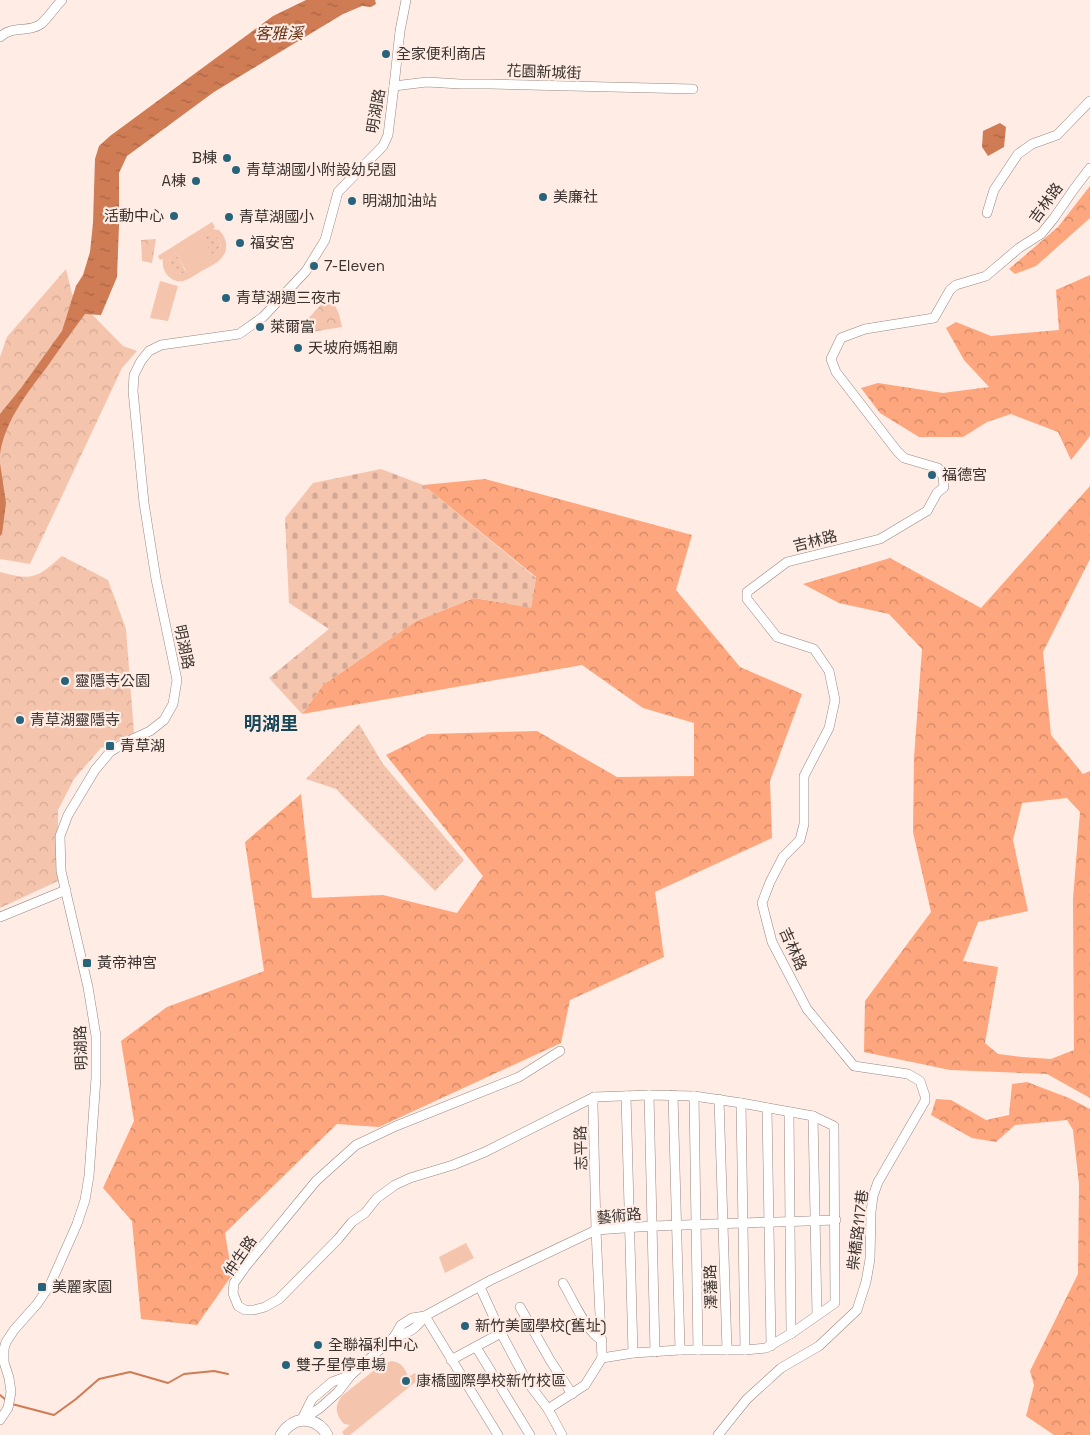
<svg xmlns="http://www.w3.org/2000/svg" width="1090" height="1435" font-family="'Space Grotesk','Noto Sans TC',sans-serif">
  <defs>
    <pattern id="grass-dots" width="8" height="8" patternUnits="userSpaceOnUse" patternTransform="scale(1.25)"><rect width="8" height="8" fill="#f5c4ad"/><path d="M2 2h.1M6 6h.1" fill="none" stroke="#d3a995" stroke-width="1.8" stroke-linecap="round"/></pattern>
    <pattern id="forest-crowns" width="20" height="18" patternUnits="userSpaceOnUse" patternTransform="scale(1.25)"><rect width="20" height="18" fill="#fea67d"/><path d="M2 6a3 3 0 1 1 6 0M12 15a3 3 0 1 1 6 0" fill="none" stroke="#cf8867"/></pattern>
    <pattern id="cemetery-stones" width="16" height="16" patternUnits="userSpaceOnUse" patternTransform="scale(1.25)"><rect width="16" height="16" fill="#f5c4ad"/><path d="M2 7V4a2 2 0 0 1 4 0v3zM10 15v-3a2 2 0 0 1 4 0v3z" fill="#d3a995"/></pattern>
    <pattern id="park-crowns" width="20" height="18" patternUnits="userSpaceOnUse" patternTransform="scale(1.25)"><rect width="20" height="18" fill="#f5c4ad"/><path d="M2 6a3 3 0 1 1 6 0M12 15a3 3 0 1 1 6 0" fill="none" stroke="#d3a995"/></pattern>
    <pattern id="water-ripples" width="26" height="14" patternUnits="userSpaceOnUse" patternTransform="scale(1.25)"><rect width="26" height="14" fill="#cf7b53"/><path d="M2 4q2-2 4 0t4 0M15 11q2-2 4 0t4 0" fill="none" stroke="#a96545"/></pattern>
  </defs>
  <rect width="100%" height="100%" fill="#ffece4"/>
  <g fill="url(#grass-dots)">
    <path d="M206,232C221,235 226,247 212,256L201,236Z"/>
    <path d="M175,252L186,272C178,276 175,273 169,268C169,261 169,256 175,252Z"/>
    <path d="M359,724L383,764L464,860L435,891L336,789L306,779Z"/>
  </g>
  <g fill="url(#forest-crowns)" fill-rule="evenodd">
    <path d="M1090,186V218L1036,266L1015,274L1009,269L1058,227Z"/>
    <path d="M1090,275V436L1071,460L1058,432L1011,414L987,422L963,437H919L880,413L861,388L878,383L943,393L989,387L964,360L946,328L956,322L991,336L1059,330L1056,290Z"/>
    <path d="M485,479L692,535L676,590L740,667L802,694L770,781L772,838L655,892L664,957L570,1000L561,1043L379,1127L337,1124L225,1233L232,1275L197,1325L141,1319L132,1221L103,1188L134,1121L121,1041L167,1007L264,971L245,842L301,794L312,898L383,895L457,913L483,876L386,755L428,734L537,731L617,777L694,776V723L643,708L582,665L302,714L323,685L416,621L474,598L531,607L536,577L423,485Z"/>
    <path d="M1090,486V559L1043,652L1051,735L1083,774L1090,771V1098L1047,1074L950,1070L864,1052L865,1001L931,912L913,832L914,758L922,649L889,614L839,603L803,584L890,558L981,608ZM1067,798L1080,812L1073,899L1074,1050L1051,1059L1022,1057L998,1054L985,1043L998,967L963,961L978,922L1028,911L1013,840L1022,803Z"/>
    <path d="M1027,1082L1069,1098L1090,1109V1435H1054L1026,1416L1034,1385L1030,1371L1078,1274L1079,1184L1073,1130L1067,1120L1015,1125L996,1142L972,1138L931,1115L936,1099L951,1100L986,1120L1009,1115L1012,1084Z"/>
  </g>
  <path fill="url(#cemetery-stones)" d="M381,469L423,485L536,578L531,608L474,598L416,621L323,685L302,714L269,678L329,629L289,603L285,518L313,483Z"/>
  <g fill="url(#park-crowns)">
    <path d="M156,239L152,263L142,261L141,240Z"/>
    <path d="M66,269L72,294L123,346L137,351L122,368L30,564L0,559V357L7,337Z"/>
    <path d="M330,295L339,314L342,327L306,333L304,323Z"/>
    <path d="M62,556L108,580L126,629L134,733L101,748L74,779L58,810V881L0,908V572C33,581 37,578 62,556Z"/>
  </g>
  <g fill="#f5c4ad" fill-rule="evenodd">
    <path d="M212,222L215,227L213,229L219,230C223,234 225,238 226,243C228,260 212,265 200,272C195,275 188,280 183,281C170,283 161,270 163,259L160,260L158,256ZM206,233C221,235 226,247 213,255L201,236ZM175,252L186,271C179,276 175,273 169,268C169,261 169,256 175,252Z"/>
    <path d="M160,281L178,286L168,321L150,318Z"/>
    <path d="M466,1243L474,1258L445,1273L439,1257Z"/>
    <path d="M392,1361C402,1363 405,1368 408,1377L415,1373L419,1379L350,1435H344L342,1432L350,1425L344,1424C335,1414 334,1405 343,1395L382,1364Z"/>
  </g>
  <g fill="url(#water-ripples)">
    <path d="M306,0H375L376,4L371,7L362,6L343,14L214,92L127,156L119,173V225L117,277L101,315L85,314C72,332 59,349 47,367C27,393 5,421 0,454V414L21,388L62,331L76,286L83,275L90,252L93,223L95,159L99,146L110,136L273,16Z"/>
    <path d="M1000,123L1006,127L1004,147L988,156L982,147L983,131Z"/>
    <path d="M0,463L6,503L2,534L0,536Z"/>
  </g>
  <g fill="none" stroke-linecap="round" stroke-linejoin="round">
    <g stroke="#cf7b53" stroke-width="2">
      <path d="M0,1395L6,1400"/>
      <path d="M12,1404L54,1415L76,1399L99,1379L130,1372L168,1383L184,1374L214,1371L228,1374"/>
    </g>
    <g stroke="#988780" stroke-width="10">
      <g id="minor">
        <path d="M0,37C13,25 29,33 41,24C48,18 55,7 62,0"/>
        <path d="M394,86L427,82L460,84H491L693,89"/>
        <path d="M987,213L994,190L1018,154L1032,144L1057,135L1090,101"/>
        <path d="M0,917L66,890"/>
        <path d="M560,1051L519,1077L396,1126L356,1145L316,1181L246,1266L234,1283L233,1293L238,1306L245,1310H254L265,1307L279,1299L338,1239L352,1222L365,1213L377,1198L395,1185L410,1178L453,1165L485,1152L594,1097"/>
        <path d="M649,1095L694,1096L741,1103L813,1116L834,1126L835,1303L792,1333L766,1348L745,1350H680L633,1353L602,1358L596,1230L593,1104L594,1097Z"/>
        <path d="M649,1095L655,1352"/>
        <path d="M673,1095L680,1350"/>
        <path d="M626,1096L633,1353"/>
        <path d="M694,1096L698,1350"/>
        <path d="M719,1099L727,1350"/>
        <path d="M741,1103L745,1350"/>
        <path d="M767,1108L771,1346"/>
        <path d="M789,1112L791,1334"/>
        <path d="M813,1116L817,1315"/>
        <path d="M563,1283C571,1296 588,1335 602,1340"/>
        <path d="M480,1287L501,1333L526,1380L548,1409L562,1435"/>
        <path d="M520,1307L550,1360L572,1394"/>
        <path d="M425,1316L498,1435"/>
        <path d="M394,1337C409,1333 416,1329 425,1316"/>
        <path d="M476,1347L530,1435"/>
        <path d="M451,1360L501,1333"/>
        <path d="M548,1409L585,1385L602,1358"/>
        <path d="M302,1419L312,1399L332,1382L351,1375"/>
        <path d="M0,1420L8,1408L11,1392L9,1378L4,1362V1349L6,1342L14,1330L37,1304L50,1285L77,1224L85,1200L89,1176L96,1078V1036L88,987L61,871L60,836L68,815L95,770L110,752L126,742L150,731L164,720L173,704L177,680L156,579L144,503L133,391L134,375L141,361L149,351L161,345L239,334L263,317L306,271L325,240L338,192L383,146L388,135L394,86L400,31L406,0"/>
        <path d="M302,1420L320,1408L338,1392L351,1375L394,1337L401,1325L412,1318L425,1316L491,1280L596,1230L653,1226L836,1220"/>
        <path d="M718,1435L747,1399L781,1368L819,1346L857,1310L866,1282L870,1259L871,1212L873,1196L878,1182L925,1101V1096L920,1081L908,1074L854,1066L807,1009L772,942L762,903L770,882L783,857L800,840L804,824V776L829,728L835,700L829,671L814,649L777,637L747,599V592L787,562L880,539L927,511L937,493L944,487L943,476L938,468L904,458L897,451L836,372L831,359L841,338L865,329L934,318L950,290L956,285L986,276L1019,248L1041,234L1054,218L1074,189L1090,168"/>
      </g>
    </g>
    <g stroke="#988780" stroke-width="12">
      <path id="major" d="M281,1435C283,1432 286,1428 289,1426C302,1415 320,1421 327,1435"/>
    </g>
    <use href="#minor" stroke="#fff" stroke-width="9"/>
    <use href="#major" stroke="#fff" stroke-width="11"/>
  </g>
  <g fill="#27647b" stroke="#ffece4" stroke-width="2">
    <circle cx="386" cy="54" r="5"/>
    <circle cx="227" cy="158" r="5"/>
    <circle cx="236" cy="170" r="5"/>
    <circle cx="196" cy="181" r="5"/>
    <circle cx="543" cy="197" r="5"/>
    <circle cx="352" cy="201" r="5"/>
    <circle cx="174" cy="216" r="5"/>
    <circle cx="229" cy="217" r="5"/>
    <circle cx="240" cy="243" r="5"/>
    <circle cx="314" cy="266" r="5"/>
    <circle cx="226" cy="298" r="5"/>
    <circle cx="260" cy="327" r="5"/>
    <circle cx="298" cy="348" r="5"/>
    <circle cx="932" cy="475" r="5"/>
    <circle cx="65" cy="681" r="5"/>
    <circle cx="20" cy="720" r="5"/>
    <rect x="105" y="741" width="10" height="10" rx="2.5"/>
    <rect x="82" y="958" width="10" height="10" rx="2.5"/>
    <rect x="37" y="1282" width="10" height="10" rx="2.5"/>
    <circle cx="465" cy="1326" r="5"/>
    <circle cx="318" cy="1345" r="5"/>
    <circle cx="286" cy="1365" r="5"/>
    <circle cx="406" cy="1381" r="5"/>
  </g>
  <g text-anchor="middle" stroke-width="4.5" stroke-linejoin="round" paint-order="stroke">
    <g font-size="15" fill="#3a3330" stroke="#ffece4" text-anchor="start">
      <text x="396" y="59">全家便利商店</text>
      <text x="217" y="163" text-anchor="end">B棟</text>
      <text x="246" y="175">青草湖國小附設幼兒園</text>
      <text x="186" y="186" text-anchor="end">A棟</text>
      <text x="553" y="202">美廉社</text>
      <text x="362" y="206">明湖加油站</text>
      <text x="164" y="221" text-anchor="end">活動中心</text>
      <text x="239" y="222">青草湖國小</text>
      <text x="250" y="248">福安宮</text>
      <text x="324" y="271">7-Eleven</text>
      <text x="236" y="303">青草湖週三夜市</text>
      <text x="270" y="332">萊爾富</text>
      <text x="308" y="353">天坡府媽祖廟</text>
      <text x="942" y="480">福德宮</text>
      <text x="75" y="686">靈隱寺公園</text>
      <text x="30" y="725">青草湖靈隱寺</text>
      <text x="120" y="751">青草湖</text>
      <text x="97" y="968">黃帝神宮</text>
      <text x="52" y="1292">美麗家園</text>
      <text x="475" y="1331">新竹美國學校(舊址)</text>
      <text x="328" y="1350">全聯福利中心</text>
      <text x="296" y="1370">雙子星停車場</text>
      <text x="416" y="1386">康橋國際學校新竹校區</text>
    </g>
    <g font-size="15" fill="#3a3330" stroke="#ffece4">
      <text transform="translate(544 72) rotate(2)" y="5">花園新城街</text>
      <text transform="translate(376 111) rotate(-80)" y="5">明湖路</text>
      <text transform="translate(1046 203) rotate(-54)" y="5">吉林路</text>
      <text transform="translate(815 541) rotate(-14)" y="5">吉林路</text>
      <text transform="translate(184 647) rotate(78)" y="5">明湖路</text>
      <text transform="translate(793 949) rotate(66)" y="5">吉林路</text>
      <text transform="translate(81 1048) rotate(-92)" y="5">明湖路</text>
      <text transform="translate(581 1148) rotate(-91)" y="5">志平路</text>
      <text transform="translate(619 1216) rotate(-6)" y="5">藝術路</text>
      <text transform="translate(858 1230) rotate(-83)" y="5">柴橋路117巷</text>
      <text transform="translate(240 1256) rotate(-55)" y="5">仲生路</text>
      <text transform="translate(711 1287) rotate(-92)" y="5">澤藩路</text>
    </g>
    <g font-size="16" font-style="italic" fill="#693215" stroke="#ffece4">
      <text x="279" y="39">客雅溪</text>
    </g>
    <g font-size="18" font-weight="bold" fill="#17485a" stroke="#ffece4">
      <text x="271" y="730">明湖里</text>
    </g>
  </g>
</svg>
